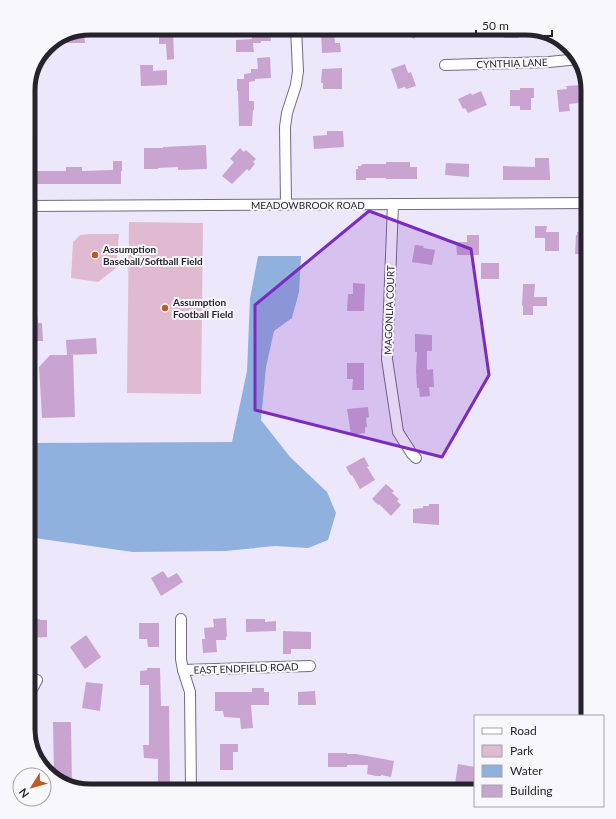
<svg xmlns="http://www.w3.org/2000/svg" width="616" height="819" font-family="Lato,sans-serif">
  <rect width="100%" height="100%" fill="#ede7fc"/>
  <g fill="#e0bad1">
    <path d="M129,222L203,223L201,394L127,393Z"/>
    <path d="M90,234H119L116,268L98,282L71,278L73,242L80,235Z"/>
  </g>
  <path fill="#90b0de" d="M258,256H301L299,292L292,318L274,331L266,367L261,420L290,457L327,492L336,513L328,540L308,548L275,546L225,551L133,552L35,538L28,545V443L232,442L247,371L250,299Z"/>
  <g fill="#c9a4d1">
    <path d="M160,28H173L174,59L167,60L166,44H159V35H160Z"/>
    <path d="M257,28H270L271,41H261V43H253L254,52H236V40L252,39V32H257Z"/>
    <path d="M406,28H431L413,39Z"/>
    <rect x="504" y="28" width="15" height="10"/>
    <path d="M84,30L85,43H52L51,42Z"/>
    <path d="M321,32H334L335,43H340L341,52L322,53Z"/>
    <path d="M270,57L271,78L255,79V81L249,82V101H254V110H253L252,126H239L238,91H237V79H244V74L251,73V69H258L257,58Z"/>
    <path d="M405,64L408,73L411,72L416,86L406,89L405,87L398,89L391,69Z"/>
    <path d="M140,65H153V71L167,70V85L141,86Z"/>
    <path d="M342,68V89H323V83H321L322,69Z"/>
    <path d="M581,85L582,96H579V103L569,104L570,111L559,112L557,90L567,89L566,86Z"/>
    <path d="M520,88H534V98H531V110H520V106H510V90H520Z"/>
    <path d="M481,91L487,105L468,113L465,108L463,109L458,99L471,93L472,95Z"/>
    <path d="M327,131H343L344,147L314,149L313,136L327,135Z"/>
    <path d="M206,145L207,169L178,170V167L158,168V169H144V148H163V147Z"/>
    <path d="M240,148L244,152L246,150L256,159L253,162L255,164L249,171L247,169L232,184L222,176L234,162L230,159Z"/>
    <path d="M535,158H549L550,180H503V166L535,167Z"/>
    <path d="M113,161H122V171H121V184H35V171H66V167H82V171L113,170Z"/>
    <path d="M386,162H410V167H417V179H386V178H366V180H356V169H358V166H361L362,164H386Z"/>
    <path d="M446,163L469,164V177L445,175Z"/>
    <rect x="580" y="163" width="8" height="14"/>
    <path d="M535,226H547L546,232H559V251H545V238H535Z"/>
    <path d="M577,232H587V235H588V255L575,254L576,235H577Z"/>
    <path d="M467,235H479V255H457L456,242H467Z"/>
    <path d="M415,245L424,246L423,248L435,250L432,265L412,262Z"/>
    <rect x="481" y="263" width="18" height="16"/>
    <path d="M353,283L365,284L364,311H347L348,294H353Z"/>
    <path d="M523,284H535L534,297H547V306H533V315H523V306H522Z"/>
    <path d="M37,311L38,323H42L43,341H28V312Z"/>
    <path d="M415,334L432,335V351H427V370L433,369L434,387H429L430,396L420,397L419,388H417L416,371L417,352H415Z"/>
    <path d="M96,338L97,354L67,355L66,340Z"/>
    <path d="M50,355H73L75,417L42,418L39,367Z"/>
    <path d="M347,363H364V390H352L353,379H347Z"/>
    <path d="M368,407L369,417L366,418L367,427H365V433L351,435L347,409Z"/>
    <path d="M364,457L369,466L367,467L375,480L360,489L352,475L351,476L346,467Z"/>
    <path d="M386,484L394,491L392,493L399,499L397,501L401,505L391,516L379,504L378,505L372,499Z"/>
    <path d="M429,504H439V525L413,523V509L423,508V506H429Z"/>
    <path d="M163,571L168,578L177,573L183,582L161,596L151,578Z"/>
    <path d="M226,618L227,636L226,637V640H216L217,652L203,653L202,639H205L204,628L214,627L213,619Z"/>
    <path d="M40,619V620H47V637L28,638V620Z"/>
    <path d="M246,619H265V622L276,621V631L246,632Z"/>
    <path d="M139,623H159V647H148L147,639H139Z"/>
    <path d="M283,631L311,632V649H291V654H283Z"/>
    <path d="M86,635L101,657L85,669L70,647Z"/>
    <path d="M147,668H160L161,706H169L170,791H150L149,782H158V759L144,758L143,745H149V685H140V671L147,670Z"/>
    <path d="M86,682L103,684L100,711L82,708Z"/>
    <path d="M252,688H264V692H269V705H251L253,728L241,729L240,718L224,717L223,711H215V692H252Z"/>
    <path d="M315,691L316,705H298V692Z"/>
    <path d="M53,722H71L72,787L59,783L54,778Z"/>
    <path d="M220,744H238V752H233V770H220Z"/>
    <path d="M328,753H347V754H356L394,761L391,777L381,775V776H376L367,774L368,765H347V767H328Z"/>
    <path d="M458,764L475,767V778L473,791H454Z"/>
  </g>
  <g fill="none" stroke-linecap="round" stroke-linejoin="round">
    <g stroke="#726b82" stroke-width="12">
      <g id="street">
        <path d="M125,28V29"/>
        <path d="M445,65L549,62L579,59"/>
        <path d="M286,204L285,127L287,113L296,85L298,71L296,28"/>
        <path d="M393,204L387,359L398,432L412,454L416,458"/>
        <path d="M28,206L588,203"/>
        <path d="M181,619V659L183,670L190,692L191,791"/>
        <path d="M183,670L310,666"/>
        <path d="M28,697L37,680"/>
      </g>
    </g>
    <use href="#street" stroke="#fff" stroke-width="10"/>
  </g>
  <path fill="#7b2cbf" fill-opacity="0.2" stroke="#7b2cbf" stroke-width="3" stroke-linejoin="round" d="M369,211L471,249L489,375L442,457L255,410V305Z"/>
  <g fill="#bf5a26" stroke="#f8f7fc" stroke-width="1.5">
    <circle cx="95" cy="255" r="4"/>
    <circle cx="165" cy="308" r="4"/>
  </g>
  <g text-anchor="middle" stroke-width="4" stroke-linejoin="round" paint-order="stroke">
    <g font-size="10" fill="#26232d" stroke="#f8f7fc">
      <text transform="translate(512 63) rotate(-2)" y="4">CYNTHIA LANE</text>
      <text x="308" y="209">MEADOWBROOK ROAD</text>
      <text transform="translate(389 310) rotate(-88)" y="4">MAGONLIA COURT</text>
      <text transform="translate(246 668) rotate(-2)" y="4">EAST ENDFIELD ROAD</text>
    </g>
    <g font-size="10" font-weight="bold" fill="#26232d" stroke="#f8f7fc" text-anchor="start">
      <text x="103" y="253">Assumption<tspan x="103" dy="12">Baseball/Softball Field</tspan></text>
      <text x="173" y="306">Assumption<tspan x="173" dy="12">Football Field</tspan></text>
    </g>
  </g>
  <path d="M0 0H616V819H0ZM90 35H526A55 55 0 0 1 581 90V729A55 55 0 0 1 526 784H90A55 55 0 0 1 35 729V90A55 55 0 0 1 90 35Z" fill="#f8f7fc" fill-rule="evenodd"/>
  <path fill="none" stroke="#26232d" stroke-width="5" d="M90 35H526A55 55 0 0 1 581 90V729A55 55 0 0 1 526 784H90A55 55 0 0 1 35 729V90A55 55 0 0 1 90 35Z"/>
  <rect x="474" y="715" width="130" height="92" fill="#f8f7fc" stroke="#a4a2a9"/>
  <rect x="482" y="728" width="20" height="6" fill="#ffffff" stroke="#a4a2a9"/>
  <text x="510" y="735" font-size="12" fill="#26232d">Road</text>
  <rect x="482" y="745" width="20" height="12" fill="#e0bad1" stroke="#a4a2a9"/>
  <text x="510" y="755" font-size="12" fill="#26232d">Park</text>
  <rect x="482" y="765" width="20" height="12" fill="#90b0de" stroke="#a4a2a9"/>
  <text x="510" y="775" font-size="12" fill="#26232d">Water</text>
  <rect x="482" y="785" width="20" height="12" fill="#c9a4d1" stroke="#a4a2a9"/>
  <text x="510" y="795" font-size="12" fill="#26232d">Building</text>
  <g transform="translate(32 787) rotate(233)"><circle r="19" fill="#f8f7fc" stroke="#a4a2a9"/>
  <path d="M0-3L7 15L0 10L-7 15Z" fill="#bf5a26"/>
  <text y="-6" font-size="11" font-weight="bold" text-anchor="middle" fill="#26232d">N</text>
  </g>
  <path d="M476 30v6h76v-6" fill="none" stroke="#26232d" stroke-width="2"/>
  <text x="482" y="30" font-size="12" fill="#26232d" stroke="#f8f7fc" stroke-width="3" paint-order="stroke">50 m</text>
</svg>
